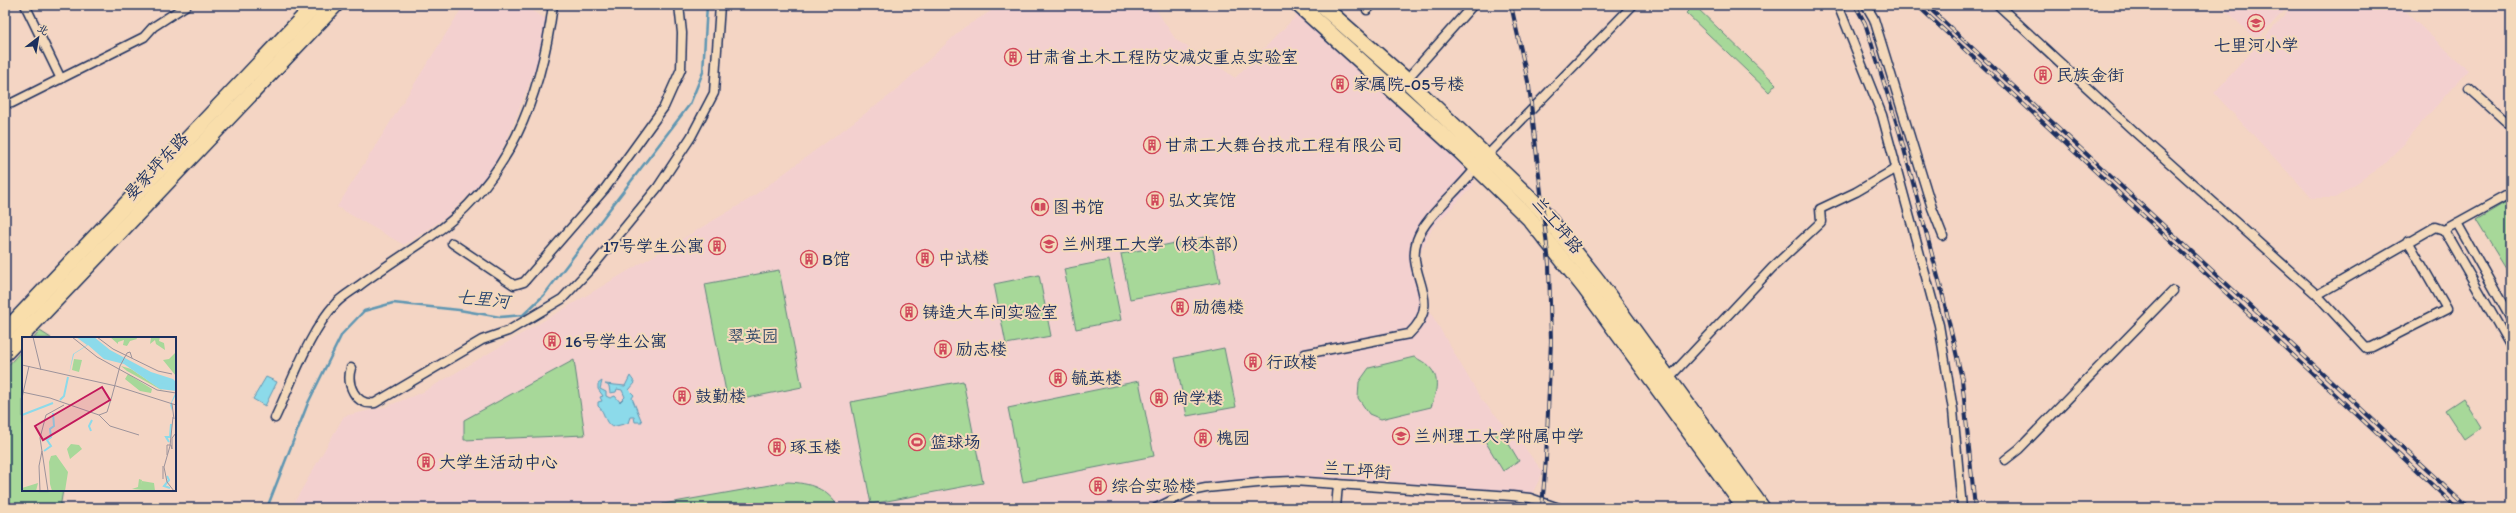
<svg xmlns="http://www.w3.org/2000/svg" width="2516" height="513" font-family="Itim,'LXGW WenKai TC',sans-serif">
  <rect width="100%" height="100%" fill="#f4d5c4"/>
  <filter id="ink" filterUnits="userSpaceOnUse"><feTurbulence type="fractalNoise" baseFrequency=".025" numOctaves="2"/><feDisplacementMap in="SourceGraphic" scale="8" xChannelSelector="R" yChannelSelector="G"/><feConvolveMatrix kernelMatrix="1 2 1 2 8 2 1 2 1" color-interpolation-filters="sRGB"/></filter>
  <g filter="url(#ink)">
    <g fill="#f3d0cf">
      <path d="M464,5H521L548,20L536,67L506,142L486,178L446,217L404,245L337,207Z"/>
      <path d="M1001,5H1153L1176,40L1209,59L1235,78L1303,9L1477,166L1473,186L1433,227L1416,260L1425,303L1481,399L1521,443L1543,472L1530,498L1292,481L1206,488L1156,508H291L344,416L385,407L423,392L748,200L893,93L963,28Z"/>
      <path d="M2221,5H2290L2256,40Z"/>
      <path d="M2294,5H2398L2468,70L2387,162L2335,198H2312L2214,93Z"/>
    </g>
    <g fill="#a7d899" stroke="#61847c">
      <path d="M1694,5L1776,84L1769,92L1686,13Z"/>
      <path d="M2511,199V277L2476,220Z"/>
      <path d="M1210,236L1220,282L1130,299L1121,254Z"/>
      <path d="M1109,260L1121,320L1076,329L1064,269Z"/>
      <path d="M779,270L802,387L728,402L705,284Z"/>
      <path d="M1039,275L1051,336L1006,344L994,284Z"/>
      <path d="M40,331L51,338H34Z"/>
      <path d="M1224,348L1236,407L1187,416L1175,358Z"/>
      <path d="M23,349V490H63L60,508H5V369Z"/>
      <path d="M1414,357C1440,369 1440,383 1431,407L1381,419L1369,414L1358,398L1359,382L1369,368Z"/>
      <path d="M574,360L585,435L464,440V420Z"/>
      <path d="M963,381L983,483L871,504L851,402Z"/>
      <path d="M1139,381L1154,456L1023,482L1008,408Z"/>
      <path d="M2463,398L2481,427L2464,439L2445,410Z"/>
      <path d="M1501,431L1519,461L1503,471L1485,441Z"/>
      <path d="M788,482C810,483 827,488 839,508H658L663,504Z"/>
    </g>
    <g fill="#8cdaea" stroke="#5f96b2">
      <path d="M630,376L635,383L629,390L634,395L632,398L642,422H635L634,417H630L628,423L612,427C603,421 606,413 598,406V402L602,401L600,397L603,396L598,389V384L602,381L600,389L606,392V396L610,398L615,396L620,402L625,397L622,390L617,389L616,392L610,393L609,386L605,384L625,386Z"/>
      <path d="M266,377L277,382L265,406L253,399Z"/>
    </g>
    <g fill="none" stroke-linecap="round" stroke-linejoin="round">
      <path stroke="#5f96b2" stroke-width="2.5" d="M267,508L308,403L342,334L364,311L393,303L459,310L500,317L523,315L544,295L690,104L703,72L707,5"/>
      <g stroke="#1b2f5e" stroke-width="11">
        <g id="street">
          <path d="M25,5L61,79"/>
          <path d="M1838,5L1882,115L1939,325L1953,410L1962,508"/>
          <path d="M1866,5L1874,19L1932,208L1943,236"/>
          <path d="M1998,5L2135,132L2317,295L2366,348L2372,347L2447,309L2408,241"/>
          <path d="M1367,10L1372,5"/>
          <path d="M1406,80L1473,5"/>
          <path d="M2469,88L2511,126"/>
          <path d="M12,103L144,37L153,27L187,5"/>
          <path d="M2457,223L2511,319"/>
          <path d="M2444,230L2511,347"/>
          <path d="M2444,230L2511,193"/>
          <path d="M452,243L514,285L524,282L604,190L664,107L681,69L682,33L679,5"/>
          <path d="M2317,295L2435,227L2444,230"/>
          <path d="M1305,354L1409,334C1445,300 1405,276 1417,240C1425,216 1461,189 1477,166L1633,5"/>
          <path d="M351,368C346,384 355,406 375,403L482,340L508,331L562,299L594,265L658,187L691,137L714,93L720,5"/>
          <path d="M1668,379L1772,268L1821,222L1820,209L1856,192L1897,168"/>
          <path d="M275,418C292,382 309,332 336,303C343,296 352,291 360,285C383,268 407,253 430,237C509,183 541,97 553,5"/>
          <path d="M2005,460L2019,449L2173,291"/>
          <path d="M1156,508L1191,491L1206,488L1268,482L1293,481L1512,496L1530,498L1559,508"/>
          <path d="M1336,508L1338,484"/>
        </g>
      </g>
      <g stroke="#1b2f5e" stroke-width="18">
        <g id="highway">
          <path d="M1299,5L1460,151L1529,218L1585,288L1745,508"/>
          <path d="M1321,5L1406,80L1540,208L1597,280L1762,508"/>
          <path d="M5,332L315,5"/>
          <path d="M5,353L335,5"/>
        </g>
      </g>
      <use href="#street" stroke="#f4d9bb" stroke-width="8"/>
      <use href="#highway" stroke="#f9deab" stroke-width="15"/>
      <g stroke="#1b2f5e" stroke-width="4">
        <g id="rail">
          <path d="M1511,5L1529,86L1549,264L1551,341L1546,459L1542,508"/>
          <path d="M1855,5L1865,23L1900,134L1942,292L1962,379L1975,508"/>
          <path d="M1917,5L2457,508"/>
          <path d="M1926,5L2468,508"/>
        </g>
      </g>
      <use href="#rail" stroke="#f4d9bb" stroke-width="2.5" stroke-dasharray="8" stroke-linecap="butt"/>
    </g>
  </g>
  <defs>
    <g id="school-ring" transform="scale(0.9)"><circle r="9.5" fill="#f4d9bb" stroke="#d1495b" stroke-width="1.5"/><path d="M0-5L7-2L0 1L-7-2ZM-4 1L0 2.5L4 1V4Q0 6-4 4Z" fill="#d1495b"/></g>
    <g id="building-ring" transform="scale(0.9)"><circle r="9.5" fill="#f4d9bb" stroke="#d1495b" stroke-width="1.5"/><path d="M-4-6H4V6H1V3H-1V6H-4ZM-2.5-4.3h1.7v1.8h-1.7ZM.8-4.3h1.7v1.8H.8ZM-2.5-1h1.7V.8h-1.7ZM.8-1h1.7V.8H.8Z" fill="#d1495b"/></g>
    <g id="library-ring" transform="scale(0.9)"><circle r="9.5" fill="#f4d9bb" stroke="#d1495b" stroke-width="1.5"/><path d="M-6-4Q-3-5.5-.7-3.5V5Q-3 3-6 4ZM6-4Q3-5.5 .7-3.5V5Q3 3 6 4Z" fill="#d1495b"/></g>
    <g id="university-ring" transform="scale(0.9)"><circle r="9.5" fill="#f4d9bb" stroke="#d1495b" stroke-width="1.5"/><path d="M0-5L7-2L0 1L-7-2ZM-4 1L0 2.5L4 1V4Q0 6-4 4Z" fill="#d1495b"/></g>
    <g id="stadium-ring" transform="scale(0.9)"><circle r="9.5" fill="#f4d9bb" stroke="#d1495b" stroke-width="1.5"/><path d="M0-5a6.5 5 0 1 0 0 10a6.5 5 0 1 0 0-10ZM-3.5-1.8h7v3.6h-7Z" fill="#d1495b"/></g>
  </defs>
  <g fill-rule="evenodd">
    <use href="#school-ring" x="2256" y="23"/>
    <use href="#building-ring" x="1013" y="57"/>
    <use href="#building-ring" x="2043" y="75"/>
    <use href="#building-ring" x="1340" y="84"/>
    <use href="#building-ring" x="1152" y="145"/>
    <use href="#building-ring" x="1155" y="200"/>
    <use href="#library-ring" x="1040" y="207"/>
    <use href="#university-ring" x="1049" y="244"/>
    <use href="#building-ring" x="717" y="246"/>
    <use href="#building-ring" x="925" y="258"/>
    <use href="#building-ring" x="809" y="259"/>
    <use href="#building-ring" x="1180" y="307"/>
    <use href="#building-ring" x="909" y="312"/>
    <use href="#building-ring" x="552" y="341"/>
    <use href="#building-ring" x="943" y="349"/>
    <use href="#building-ring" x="1253" y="362"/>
    <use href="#building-ring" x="1058" y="378"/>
    <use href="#building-ring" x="682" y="396"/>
    <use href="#building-ring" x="1159" y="398"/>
    <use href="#school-ring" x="1401" y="436"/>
    <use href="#building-ring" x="1203" y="438"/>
    <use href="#stadium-ring" x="917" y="442"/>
    <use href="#building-ring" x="777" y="447"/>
    <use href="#building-ring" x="426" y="462"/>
    <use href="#building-ring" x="1098" y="486"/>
  </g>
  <g text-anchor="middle" stroke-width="4" stroke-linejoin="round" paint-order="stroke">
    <g font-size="17" fill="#1b2f5e" stroke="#f4d9bb" text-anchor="start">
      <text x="2256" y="51" text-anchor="middle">七里河小学</text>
      <text x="1026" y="63">甘肃省土木工程防灾减灾重点实验室</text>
      <text x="2056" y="81">民族金街</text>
      <text x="1353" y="90">家属院-05号楼</text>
      <text x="1165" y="151">甘肃工大舞台技术工程有限公司</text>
      <text x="1168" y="206">弘文宾馆</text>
      <text x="1053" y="213">图书馆</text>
      <text x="1062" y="250">兰州理工大学（校本部）</text>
      <text x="704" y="252" text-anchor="end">17号学生公寓</text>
      <text x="938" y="264">中试楼</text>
      <text x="822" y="265">B馆</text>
      <text x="1193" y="313">励德楼</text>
      <text x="922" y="318">铸造大车间实验室</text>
      <text x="565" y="347">16号学生公寓</text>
      <text x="956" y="355">励志楼</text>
      <text x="1266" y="368">行政楼</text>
      <text x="1071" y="384">毓英楼</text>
      <text x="695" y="402">鼓勤楼</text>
      <text x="1172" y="404">尚学楼</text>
      <text x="1414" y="442">兰州理工大学附属中学</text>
      <text x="1216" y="444">槐园</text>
      <text x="930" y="448">篮球场</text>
      <text x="790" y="453">琢玉楼</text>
      <text x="439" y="468">大学生活动中心</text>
      <text x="1111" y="492">综合实验楼</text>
    </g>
    <g font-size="17" fill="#1b2f5e" stroke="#f4d9bb">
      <text transform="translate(156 166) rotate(-47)" y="6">晏家坪东路</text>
      <text transform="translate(1558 225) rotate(50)" y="6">兰工坪路</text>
      <text transform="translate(1357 470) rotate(4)" y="6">兰工坪街</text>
    </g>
    <g font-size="17" fill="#304867" stroke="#f4d9bb">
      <text x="753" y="342">翠英园</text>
    </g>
    <g font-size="18" font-style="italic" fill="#2c4973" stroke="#f4d9bb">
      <text transform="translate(483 299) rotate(6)" y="6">七里河</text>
    </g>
  </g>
  <g transform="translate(22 337)">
    <rect width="154" height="154" fill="#f4d5c4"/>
    <path d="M88,0H114L115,2L108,4L105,9L101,8L102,3L96,5V7ZM138,0L137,4L142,6L143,13L134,7L133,3L128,7L129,1ZM154,15V39L141,23L147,22ZM52,22L60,23L57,35L50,33ZM99,29L109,32L143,55L105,34ZM106,37L130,52L129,56L118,54L103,42ZM49,107L57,108L60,112L48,122L45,112ZM34,118L46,135L43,154H30L28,147L27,125L29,119ZM117,142L120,143L119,148L120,144L132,146L133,154L110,152L116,150ZM16,146L14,154H0V151Z" fill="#a7d899"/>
    <path d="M54,0H72L88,13L129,35L151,42L154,45V58L150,65V74L148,68L154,54L138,52L102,27L82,22L66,8L52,17L47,37L51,17L65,8Z" fill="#8cdaea"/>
    <path fill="none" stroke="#8cdaea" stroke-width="2" d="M62,0L74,9L76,15L102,23L144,48L154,50M38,63L42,59L46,40M0,78L31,66M69,94L67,89L70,83M147,105L144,100H148L149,87M22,114L29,109L25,103L29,100L28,92L32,89L31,76M145,139L147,143L142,149L148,151"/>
    <path fill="none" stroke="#9d939b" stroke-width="1" d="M11,0L19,33M50,0L75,20L135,53L154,56M75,0L91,12L136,34L150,37M0,28L94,49L154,68M0,55L28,61L77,78L85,75L90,59M90,59L98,29L105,16L108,15L110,21M0,61L7,29M150,67L152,82M77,78L88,89L117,98M151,80L148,109L142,130L145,145L152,154M145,118V108H149L150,112V101L154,96M141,129V142M18,154L17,129L20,114M26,154L18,101L24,78L42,68"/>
    <path fill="#c2185b" fill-opacity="0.15" stroke="#c2185b" stroke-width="2" d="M80,50L88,63L21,103L13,89Z"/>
    <rect width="154" height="154" fill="none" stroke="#1b2f5e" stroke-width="2"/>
  </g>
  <rect width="2516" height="513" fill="none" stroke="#f4d9bb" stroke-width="20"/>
  <rect x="10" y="10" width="2496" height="493" fill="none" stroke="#1b2f5e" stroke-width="1.5" filter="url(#ink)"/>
  <g transform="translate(38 38) rotate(31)" stroke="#f4d9bb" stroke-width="3" paint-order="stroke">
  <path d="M0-3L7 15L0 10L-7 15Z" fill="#1b2f5e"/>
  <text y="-6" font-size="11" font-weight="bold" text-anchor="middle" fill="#1b2f5e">北</text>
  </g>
</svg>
